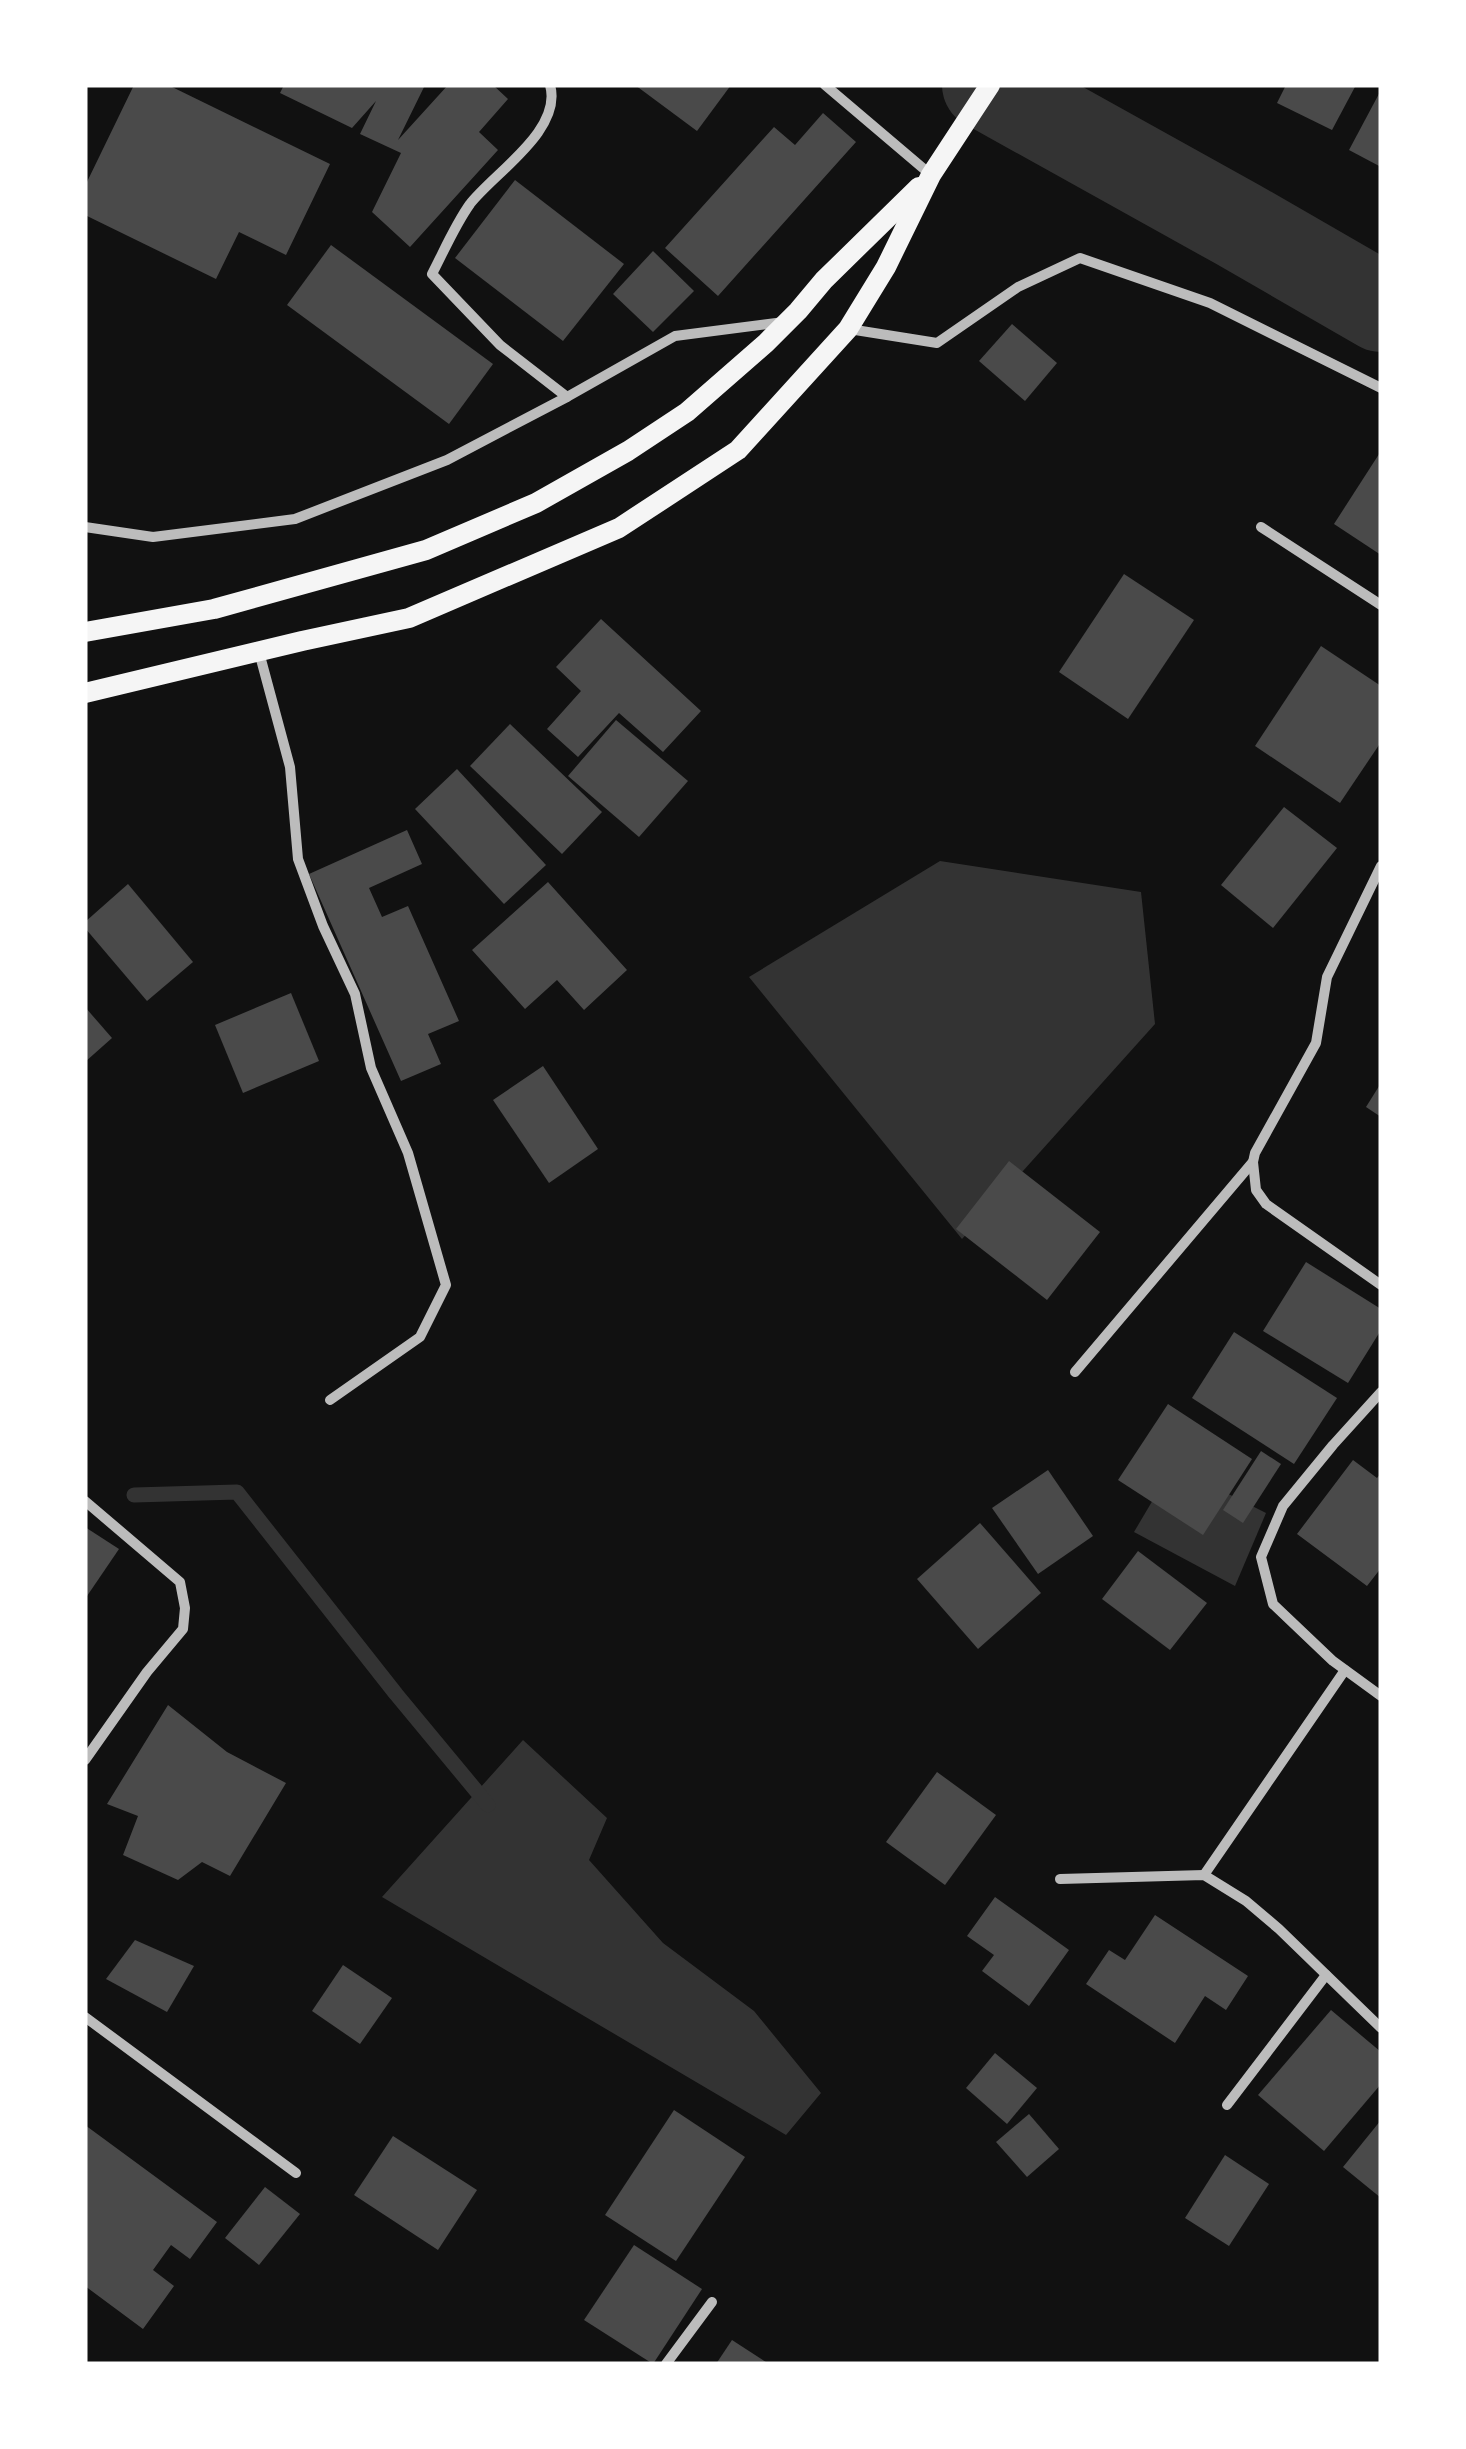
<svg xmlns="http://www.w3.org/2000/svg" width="1466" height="2449" font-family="'Roboto Condensed',sans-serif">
  <rect width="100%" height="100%" fill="#111"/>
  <g fill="#333">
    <path d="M940,861L1141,892L1155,1024L962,1239L749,977Z"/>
    <path d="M1173,1466L1266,1513L1235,1586L1134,1532Z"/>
    <path d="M523,1740L607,1818L589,1860L663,1943L754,2011L821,2093L786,2135L382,1897Z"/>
  </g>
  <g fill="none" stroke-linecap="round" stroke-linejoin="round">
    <path stroke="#333" stroke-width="15" d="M134,1495L237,1492L396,1694L488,1805"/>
    <path stroke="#333" stroke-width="90" d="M987,85L1237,224L1381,307"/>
  </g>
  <g fill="#4a4a4a">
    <path d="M134,85H168L330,164L286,255L239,232L216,279L85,215V186Z"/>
    <path d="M284,85H425L398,140L448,85H493L508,99L479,132L498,150L410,247L372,212L401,153L360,134L376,101L352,128L280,93Z"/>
    <path d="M635,85H731L697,131Z"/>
    <path d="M1286,85H1356L1332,130L1277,103Z"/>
    <path d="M1381,90V167L1349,150Z"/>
    <path d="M823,113L856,142L718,296L665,248L774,127L795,145Z"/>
    <path d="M515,180L624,264L563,341L455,258Z"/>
    <path d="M331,245L493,364L449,424L287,305Z"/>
    <path d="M653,251L694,291L653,332L613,294Z"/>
    <path d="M1012,324L1057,363L1025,401L979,361Z"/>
    <path d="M1381,451V555L1334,524Z"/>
    <path d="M1124,574L1194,620L1128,719L1059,672Z"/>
    <path d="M601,619L701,711L663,752L619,713L578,757L547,729L581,691L556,667Z"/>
    <path d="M1321,646L1381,686V742L1340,803L1255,746Z"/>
    <path d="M616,720L688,781L639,837L568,776Z"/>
    <path d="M510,724L602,812L562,854L470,766Z"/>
    <path d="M457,769L546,865L504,904L415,809Z"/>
    <path d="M1284,807L1337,848L1273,928L1221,885Z"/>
    <path d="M407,830L422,864L369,888L382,917L408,906L459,1021L428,1034L441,1064L401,1081L309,874Z"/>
    <path d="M548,882L627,970L584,1010L557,980L525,1009L472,950Z"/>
    <path d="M128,884L193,962L147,1001L85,928V922Z"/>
    <path d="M291,993L319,1061L243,1093L215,1025Z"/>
    <path d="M85,1007L112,1038L85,1062Z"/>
    <path d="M543,1066L598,1149L549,1183L493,1100Z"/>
    <path d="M1381,1083V1117L1366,1107Z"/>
    <path d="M1009,1161L1100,1232L1047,1300L956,1229Z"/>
    <path d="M1306,1262L1381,1309V1330L1348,1383L1263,1331Z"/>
    <path d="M1234,1332L1337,1398L1294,1464L1192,1398Z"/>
    <path d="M1168,1404L1252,1459L1203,1535L1118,1480Z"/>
    <path d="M1261,1451L1281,1464L1243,1523L1223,1510Z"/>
    <path d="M1353,1460L1377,1478L1381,1473V1568L1367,1586L1297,1534Z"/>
    <path d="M1048,1470L1093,1536L1038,1574L992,1508Z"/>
    <path d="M980,1523L1041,1593L978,1649L917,1579Z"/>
    <path d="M85,1527L119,1549L85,1599Z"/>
    <path d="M1138,1551L1207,1603L1170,1650L1102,1599Z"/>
    <path d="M168,1705L227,1752L286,1783L230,1876L202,1862L178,1880L123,1855L138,1816L107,1804Z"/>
    <path d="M937,1772L996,1815L945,1885L886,1842Z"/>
    <path d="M995,1897L1069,1950L1029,2006L982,1971L994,1955L967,1936Z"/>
    <path d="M1155,1915L1248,1976L1226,2010L1205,1996L1175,2043L1086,1984L1109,1950L1125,1960Z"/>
    <path d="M135,1940L194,1966L167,2012L106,1979Z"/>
    <path d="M343,1965L392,1998L360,2044L312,2011Z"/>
    <path d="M1331,2010L1381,2052V2084L1324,2151L1258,2095Z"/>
    <path d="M995,2053L1037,2088L1007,2124L966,2088Z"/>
    <path d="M674,2110L745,2157L676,2261L605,2215Z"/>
    <path d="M1029,2114L1059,2149L1027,2177L996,2142Z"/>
    <path d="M1381,2120V2198L1343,2167Z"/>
    <path d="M85,2125L217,2222L190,2259L171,2245L153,2270L174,2286L143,2329L85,2286Z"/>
    <path d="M393,2136L477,2190L438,2250L354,2195Z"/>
    <path d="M1225,2155L1269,2184L1229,2246L1185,2218Z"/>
    <path d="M265,2187L300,2214L259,2265L225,2238Z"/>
    <path d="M634,2245L702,2289L653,2364L584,2320Z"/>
    <path d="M732,2340L769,2364H716Z"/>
  </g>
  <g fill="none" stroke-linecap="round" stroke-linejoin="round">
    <g stroke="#bcbcbc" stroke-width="10">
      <path d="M550,85C563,130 494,173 470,204C455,225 444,251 432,274L500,345L567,397"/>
      <path d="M825,85L931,175"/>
      <path d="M849,329L937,343L1018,287L1080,258L1210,303L1381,388"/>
      <path d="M85,527L153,537L295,519L447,460L567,397L675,336L784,322"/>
      <path d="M1261,527L1381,605"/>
      <path d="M259,652L290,767L298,859L323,926L355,994L371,1068L408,1153L446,1285L420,1337L330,1400"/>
      <path d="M1381,866L1327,977L1316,1043L1255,1153L1253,1162L1256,1190L1266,1204L1381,1285"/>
      <path d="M1075,1372L1252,1163"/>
      <path d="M1381,1392L1333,1445L1283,1506L1261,1557L1273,1604L1333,1661L1381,1696"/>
      <path d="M85,1501L180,1582L185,1608L183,1629L147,1672L85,1760"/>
      <path d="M1204,1875L1345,1670"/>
      <path d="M1060,1879L1204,1875L1246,1901L1279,1929L1381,2028"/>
      <path d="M85,2017L296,2173"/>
      <path d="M1227,2105L1326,1975"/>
      <path d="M666,2364L712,2302"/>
    </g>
    <g stroke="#f5f5f5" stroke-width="20">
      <path d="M85,632L214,609L426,550L536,503L628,451L687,412L766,343L798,311L824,280L919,187"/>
      <path d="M85,693L302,641L409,618L619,528L738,450L848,329L886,267L931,175L990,85"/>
    </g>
  </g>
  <rect width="1466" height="2449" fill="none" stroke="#ffffff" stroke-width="175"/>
</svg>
